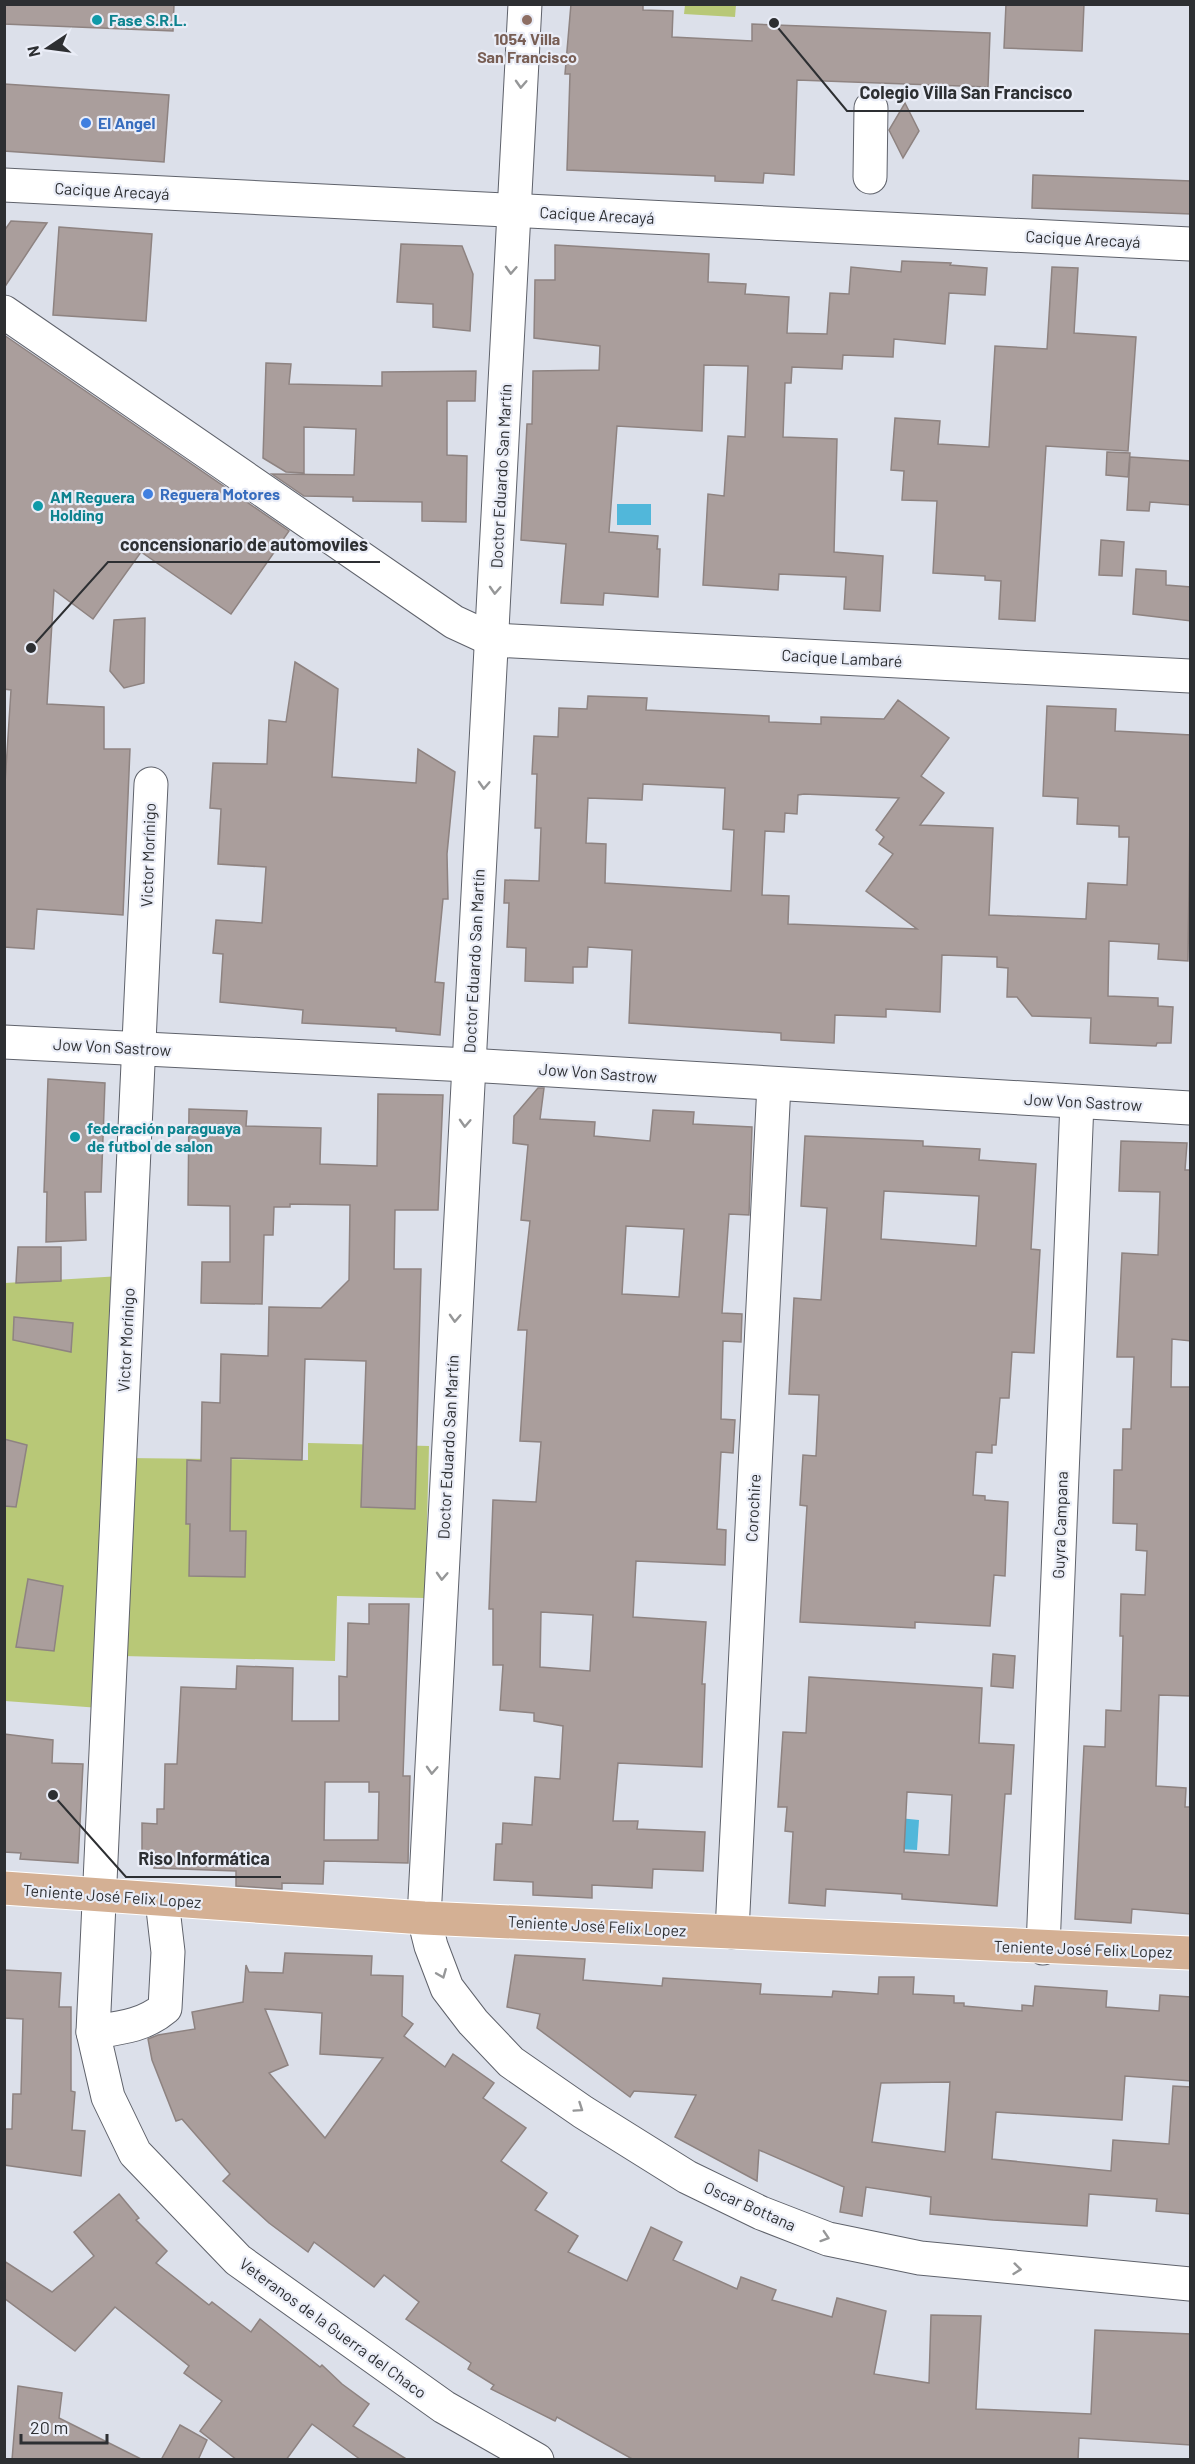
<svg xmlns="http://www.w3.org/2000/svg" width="1195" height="2464" font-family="Barlow,sans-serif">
  <rect width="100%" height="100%" fill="#dce0ea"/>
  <g fill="#b8c877">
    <path d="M685,5H736L735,17L684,14Z"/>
    <path d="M121,1276L100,1708L5,1701V1283Z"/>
    <path d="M308,1443L429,1446L425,1598L337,1596L335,1661L123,1656L126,1458L308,1460Z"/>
  </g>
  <g fill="#51b7da">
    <rect x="617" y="504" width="34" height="21"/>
    <path d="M899,1818L919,1820L917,1850L898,1849Z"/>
  </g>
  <g fill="#aa9e9c" stroke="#8e8381" stroke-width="1.5" fill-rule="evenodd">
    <path d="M4,4H174L173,31L4,24Z"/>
    <path d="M571,4H643V10L673,11L672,37L752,41V24L990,33L988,87L797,80L794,175L764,173L763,183L715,181V176L567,170L570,74H565Z"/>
    <path d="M1006,4H1084L1082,51L1004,48Z"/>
    <path d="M4,84L169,95L164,162L4,151Z"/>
    <path d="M905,103L919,131L903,158L889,130Z"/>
    <path d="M1033,175L1191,181V214L1032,208Z"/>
    <path d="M11,221L47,223L4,288V231Z"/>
    <path d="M59,227L152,234L146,321L53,315Z"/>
    <path d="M401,244L462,246L473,274L470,331L433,327V304L397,302Z"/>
    <path d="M555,245L709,254L708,282L746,284L745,294L789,297L787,333L827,334L830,293L849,294L851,267L901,272L902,261L951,263L950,265L987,268L985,295L949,293L945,344L894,339L893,357L843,355L842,369L792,367L791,383H785L783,437L837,439L834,552L883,556L880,611L844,609L846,577L779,574L778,590L703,585L708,494L724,496L728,436L745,437L748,366L704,365L702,431L617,426L609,532L658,536L657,549H660L658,597L604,593L603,605L561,603L566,544L521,540L527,424H532L533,371L599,370L600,346L534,338L535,280H555Z"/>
    <path d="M1052,267L1078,268L1074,333L1136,337L1128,451L1046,446L1035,621L999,619L1001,581L985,580V576L933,573L937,501L902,500L904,471L891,470L895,418L940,421L938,444L989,447L995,346L1047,349Z"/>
    <path d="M4,335L289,531L231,614L141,552L93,619L54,590L47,704L104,707V749H130L123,915L37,909L34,949L4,947V799L11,690L4,689Z"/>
    <path d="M266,363L291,364L289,384L382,386V372L476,371L475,401H447V455L467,456L466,522L422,521V502L353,501V497L304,496L272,474L354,475L356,429L304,427V473L286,472L263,458Z"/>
    <path d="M1107,452L1130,453L1128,477L1106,475Z"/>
    <path d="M1130,457L1191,461V505L1150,502L1149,511L1127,510Z"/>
    <path d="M1101,540L1124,542L1122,576L1099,575Z"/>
    <path d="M1136,569L1166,571V585L1191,587V621L1133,614Z"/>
    <path d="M145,618L144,683L124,688L110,671L114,620Z"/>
    <path d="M295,662L338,689L332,777L416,783L418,749L455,772L447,854L448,899H443L435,982L444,983L440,1035L396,1031V1028L302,1023L303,1010L220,1002L223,954L213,953L216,920L262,923L266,867L218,864L221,809L210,808L213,763L267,764L269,720L286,722Z"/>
    <path d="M588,696L647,698L646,710L769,716V722L821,724V717L884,719L898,700L949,738L921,776L944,793L920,825L993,828L989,915L1086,919L1088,883L1127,885L1129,837H1119V826L1077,824L1078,798L1043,796L1047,706L1116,709L1115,731L1191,735L1188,961L1158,959L1159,944L1109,941L1108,996L1158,998V1006L1173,1007L1171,1043H1157L1156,1046L1090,1043L1091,1018L1032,1016L1017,997H1007L1008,968L997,967V957L942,955L940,1012L886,1009V1017L835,1015L834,1043L781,1040V1033L629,1023L632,950L588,947L587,967H573V983L525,981L526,948L507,947L509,903H504L505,880L539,881L541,828H535L537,774H532L534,736L558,737L559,708L587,709ZM643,784L725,788L723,829L734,830L731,891L605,883L606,844L586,843L588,798L642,800ZM804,794L899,798L876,830L884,837L879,844L893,854L866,891L917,929L788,924L789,896L762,895L765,831L784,832L785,813L797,814L798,795Z"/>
    <path d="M48,1079L105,1083L101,1192H85L86,1240L46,1242L47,1192H44Z"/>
    <path d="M538,1088H544L540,1119L595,1122L594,1136L650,1141L653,1110L694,1112L693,1124L752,1127L749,1215L729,1214L722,1313L742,1314L741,1342L723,1341L721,1419L735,1420L733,1453L721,1452L717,1529L726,1530L725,1565L636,1561L633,1617L706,1622L702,1684H705L702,1767L618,1763L613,1821H638L637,1829L705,1832L703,1871L653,1869L652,1888L592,1885V1898L533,1895V1882L494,1880L496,1844H502L503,1823L532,1825L535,1777L560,1779L563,1726L534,1721V1713L500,1710L503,1665H493V1609H489L493,1500L536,1502L541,1442L520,1441L527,1330H518L530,1221L521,1220L528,1145L513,1143L514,1116ZM626,1226L684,1229L679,1297L622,1294ZM541,1612L593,1615L590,1671L540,1667Z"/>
    <path d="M378,1094L443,1095L438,1210H395L394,1269H421L415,1509L361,1507L366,1361L305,1359L302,1460L231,1458L230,1531H246L245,1577L189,1576L190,1524H186L187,1460L201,1461L202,1402L220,1403L221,1354L268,1356L269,1307L321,1308L349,1280L350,1205L290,1204V1207H274L273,1235H264L262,1304L201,1303L202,1262H230V1206L188,1205L189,1109L247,1111L246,1126L321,1128L320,1164L377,1166Z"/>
    <path d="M805,1136L923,1141V1146L980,1149L979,1160L1036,1164L1031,1249L1040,1250L1034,1353L1012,1352L1009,1398H1000L996,1445H992V1453L976,1452L973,1495L985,1496V1500L1008,1502L1005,1576L994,1575L990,1626L915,1622V1628L800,1622L807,1506L800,1505L803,1455L816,1456L819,1395L789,1394L794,1298L821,1300L827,1208L801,1206ZM884,1191L979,1196L976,1246L881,1239Z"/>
    <path d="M1121,1141L1187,1143L1185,1170H1191V1341L1172,1339L1171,1387H1191V1696L1159,1695L1156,1786L1186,1788L1185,1807H1191V1914L1132,1909L1131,1923L1075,1919L1084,1746L1105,1747L1106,1710L1121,1711L1123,1636H1120L1121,1594L1145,1595L1147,1551L1136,1550L1137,1524L1113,1523L1114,1470H1122L1123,1429H1131L1134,1357H1117L1122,1253L1158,1255L1160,1192L1119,1191Z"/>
    <path d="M18,1247H61V1281L16,1283Z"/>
    <path d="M14,1317L73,1323L71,1352L13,1340Z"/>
    <path d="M4,1439L27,1445L16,1507L4,1506Z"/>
    <path d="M28,1579L63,1586L54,1651L16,1647Z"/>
    <path d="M369,1604H409L403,1776H410L408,1863L324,1861L323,1884L282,1883V1889L236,1886V1871L154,1868L155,1853H142V1823L157,1824V1809H164L165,1764H177L181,1687L236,1689L237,1666L293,1668L292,1721H339V1676L347,1677L348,1623L369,1624ZM325,1782H369V1792H379L378,1840H324Z"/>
    <path d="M993,1654L1015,1656L1013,1688L991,1686Z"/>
    <path d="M809,1677L982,1688L979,1743L1014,1745L1011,1794H1005L997,1906L902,1899V1894L826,1889L825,1906L789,1903L793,1832L785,1831L787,1807H778L783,1732L806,1733ZM907,1792L952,1795L949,1855L904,1852Z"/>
    <path d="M4,1734L53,1740L52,1763L83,1764L78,1863L20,1859L21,1853L4,1852Z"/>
    <path d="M285,1953L372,1956L371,1975L403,1976L402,2016L413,2024L404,2036L445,2067L453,2054L494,2083L483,2098L526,2128L501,2161L547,2193L535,2210L578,2236L568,2252L627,2281L651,2227L682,2242L673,2260L737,2289L741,2277L776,2290L772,2300L832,2317L837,2298L886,2311L874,2374L929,2383L931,2315L981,2316L976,2409L1091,2414L1095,2330L1191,2334V2445L1079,2438L1078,2460H634L557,2417L555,2421L491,2389L494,2385L468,2369L471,2363L406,2319L419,2302L384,2275L374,2287L314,2242L308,2252L269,2223L223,2181L230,2174L182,2119L176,2121L152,2060L148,2039L158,2035L195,2029L192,2012L243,2002L246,1965L249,1972L283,1973ZM265,2009L322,2013L320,2054L383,2058L325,2138L269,2073L288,2065Z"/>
    <path d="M515,1955L585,1959L583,1980L662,1986L663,1978L761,1984L760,1994L832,1997L833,1991L878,1994L879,1977H914L913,1994L954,1996V2003H964V2006L1022,2011V2005L1033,2006L1035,1986L1107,1991L1106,2007L1159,2011L1160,1995L1191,1997V2081L1125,2076L1122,2120L996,2112L992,2159L1111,2171L1113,2140L1169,2144L1173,2086L1191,2087V2214L1156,2211L1157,2199L1089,2194L1087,2226L993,2220L930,2214L931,2197L866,2187L862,2216L840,2212L844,2187L759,2150L757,2181L675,2137L696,2095L634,2091L630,2097L537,2028L540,2014L507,2007ZM950,2082L945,2152L872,2142L881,2083Z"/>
    <path d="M4,1970L61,1973L59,2007H71V2091L75,2092L72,2130L85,2131L81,2176L4,2165V2129H12L13,2094H21L23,2019L4,2018Z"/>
    <path d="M119,2194L139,2218L136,2220L167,2251L156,2263L209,2305L212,2302L251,2332L260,2319L320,2367L322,2365L342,2384L369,2404L353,2426L408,2460H361L312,2424L286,2460H237L200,2431L222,2401L184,2373L189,2366L115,2307L75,2351L4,2298V2261L52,2292L94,2256L74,2232Z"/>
    <path d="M18,2386L62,2393L59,2418L143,2460H12Z"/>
    <path d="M180,2425L207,2440L198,2460H161Z"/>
  </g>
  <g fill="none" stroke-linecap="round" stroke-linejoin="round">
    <g stroke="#5f626b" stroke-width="35">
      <g id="minor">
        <path d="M525,4L424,1918L431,1946L447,1988L473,2022L511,2062L583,2112L687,2177L761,2213L828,2239L920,2258L1190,2284"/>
        <path d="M870,177L871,108"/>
        <path d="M4,185L1190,244"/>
        <path d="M4,312L454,622L493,640L1190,676"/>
        <path d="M151,784L93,2032L108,2097L135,2153L238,2260L444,2407L537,2460"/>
        <path d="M4,1042L468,1065L1190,1108"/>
        <path d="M732,1932L774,1084"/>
        <path d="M1043,1948L1077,1102"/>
        <path d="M93,2032C120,2028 144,2026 165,2008L168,1952L162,1900"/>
      </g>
    </g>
    <g stroke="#fff" stroke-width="35">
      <path id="major" d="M4,1888L424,1918L1190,1953"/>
    </g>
    <use href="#minor" stroke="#fff" stroke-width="33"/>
    <use href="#major" stroke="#d4b094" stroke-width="33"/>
  </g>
  <defs><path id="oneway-chevron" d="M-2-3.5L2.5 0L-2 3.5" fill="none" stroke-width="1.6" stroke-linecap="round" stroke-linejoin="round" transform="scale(1.5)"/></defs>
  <g stroke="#969798">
    <use href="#oneway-chevron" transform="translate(521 84) rotate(93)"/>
    <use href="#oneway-chevron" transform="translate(511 270) rotate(93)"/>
    <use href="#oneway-chevron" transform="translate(495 590) rotate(93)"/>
    <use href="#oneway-chevron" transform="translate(484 785) rotate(93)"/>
    <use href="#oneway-chevron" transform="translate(465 1123) rotate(93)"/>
    <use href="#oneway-chevron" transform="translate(455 1318) rotate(93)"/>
    <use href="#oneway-chevron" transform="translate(442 1576) rotate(93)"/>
    <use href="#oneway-chevron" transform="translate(432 1770) rotate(93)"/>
    <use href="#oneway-chevron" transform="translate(442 1974) rotate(68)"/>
    <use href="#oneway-chevron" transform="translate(579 2108) rotate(34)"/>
    <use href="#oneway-chevron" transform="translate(825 2237) rotate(18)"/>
    <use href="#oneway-chevron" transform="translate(1017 2269) rotate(6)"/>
  </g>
  <g fill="#0f9aa8" stroke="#eaedf7" stroke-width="2">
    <circle cx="97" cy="20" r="6"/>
    <circle cx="38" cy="506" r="6"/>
    <circle cx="75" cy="1137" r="6"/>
  </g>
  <circle fill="#8d6e63" stroke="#eaedf7" stroke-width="2" cx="527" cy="20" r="6"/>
  <g fill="#3f7fe0" stroke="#eaedf7" stroke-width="2">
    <circle cx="86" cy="123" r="6"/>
    <circle cx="148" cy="494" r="6"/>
  </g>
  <g text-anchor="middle" stroke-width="4.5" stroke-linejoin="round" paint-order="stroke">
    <g font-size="16" font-weight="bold" fill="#0d838f" stroke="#eaedf7" text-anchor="start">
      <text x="109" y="26">Fase S.R.L.</text>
      <text x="50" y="503">AM Reguera<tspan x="50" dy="18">Holding</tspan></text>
      <text x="87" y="1134">federación paraguaya<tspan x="87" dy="18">de futbol de salon</tspan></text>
    </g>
    <g font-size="16" font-weight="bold" fill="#785e54" stroke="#eaedf7">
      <text x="527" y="45">1054 Villa<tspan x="527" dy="18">San Francisco</tspan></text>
    </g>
    <g font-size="16" font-weight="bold" fill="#366cbe" stroke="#eaedf7" text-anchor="start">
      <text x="98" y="129">El Angel</text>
      <text x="160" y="500">Reguera Motores</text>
    </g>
    <g font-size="16" fill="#2d2f32" stroke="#eaedf7">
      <text transform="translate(112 191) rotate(3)" y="6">Cacique Arecayá</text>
      <text transform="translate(597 215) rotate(3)" y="6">Cacique Arecayá</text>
      <text transform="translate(1083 239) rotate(3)" y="6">Cacique Arecayá</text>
      <text transform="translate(501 476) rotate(-87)" y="6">Doctor Eduardo San Martín</text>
      <text transform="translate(842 658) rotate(3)" y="6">Cacique Lambaré</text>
      <text transform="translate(148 855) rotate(-88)" y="6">Victor Morínigo</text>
      <text transform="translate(474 961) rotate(-87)" y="6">Doctor Eduardo San Martín</text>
      <text transform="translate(112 1047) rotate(3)" y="6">Jow Von Sastrow</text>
      <text transform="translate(598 1073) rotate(4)" y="6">Jow Von Sastrow</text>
      <text transform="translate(1083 1102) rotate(3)" y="6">Jow Von Sastrow</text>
      <text transform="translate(126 1340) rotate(-87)" y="6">Victor Morínigo</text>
      <text transform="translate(448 1447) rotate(-87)" y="6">Doctor Eduardo San Martín</text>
      <text transform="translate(753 1508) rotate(-87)" y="6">Corochire</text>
      <text transform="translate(1060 1525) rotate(-88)" y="6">Guyra Campana</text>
      <text transform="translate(112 1896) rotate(4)" y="6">Teniente José Felix Lopez</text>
      <text transform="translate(597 1926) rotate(3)" y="6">Teniente José Felix Lopez</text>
      <text transform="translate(1083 1949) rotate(2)" y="6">Teniente José Felix Lopez</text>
      <text transform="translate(750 2206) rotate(24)" y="6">Oscar Bottana</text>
      <text transform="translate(333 2328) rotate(36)" y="6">Veteranos de la Guerra del Chaco</text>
    </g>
  </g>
  <path fill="none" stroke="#2d2f32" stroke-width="2" d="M774 23L847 111H1084M31 648L108 562H380M53 1795L126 1877H281"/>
  <g fill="#2d2f32" stroke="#eaedf7" stroke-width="2">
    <circle cx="774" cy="23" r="6"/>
    <circle cx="31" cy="648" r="6"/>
    <circle cx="53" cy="1795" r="6"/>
  </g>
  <g font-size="18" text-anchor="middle" font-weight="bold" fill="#2d2f32" stroke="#eaedf7" stroke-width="4.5" stroke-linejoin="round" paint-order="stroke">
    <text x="966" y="99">Colegio Villa San Francisco</text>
    <text x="244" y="551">concensionario de automoviles</text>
    <text x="204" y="1865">Riso Informática</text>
  </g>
  <rect width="1195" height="2464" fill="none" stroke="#2d2f32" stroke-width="12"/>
  <g transform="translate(48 48) rotate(257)" stroke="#eaedf7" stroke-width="4.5" paint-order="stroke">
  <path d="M0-4.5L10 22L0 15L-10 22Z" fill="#2d2f32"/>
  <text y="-9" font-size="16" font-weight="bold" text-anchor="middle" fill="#2d2f32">N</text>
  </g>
  <path d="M21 2434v9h86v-9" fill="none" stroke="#2d2f32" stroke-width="3"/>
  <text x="30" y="2434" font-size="18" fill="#2d2f32" stroke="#eaedf7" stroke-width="4.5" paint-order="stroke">20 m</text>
</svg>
